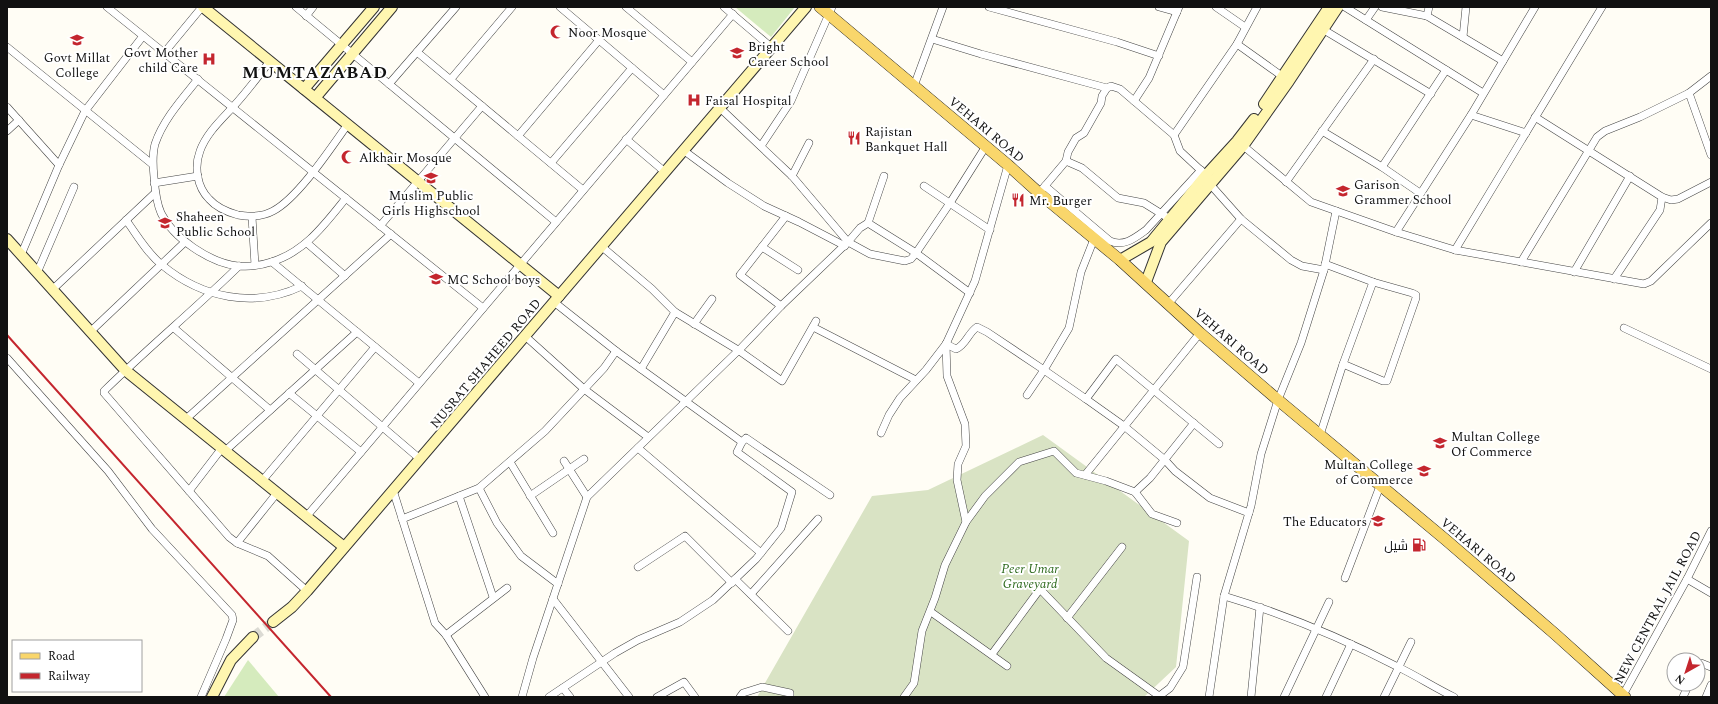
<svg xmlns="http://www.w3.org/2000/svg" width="1718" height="704" font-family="Spectral,Cairo,serif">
  <rect width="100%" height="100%" fill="#fffdf5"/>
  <g fill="#d5ebbd">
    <path d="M735,7H795L771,37Z"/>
    <path d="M248,660L279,697H224Z"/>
  </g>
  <path fill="#d9e3c4" d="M1043,435L1189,541L1176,667L1144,697H757L872,496L928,490Z"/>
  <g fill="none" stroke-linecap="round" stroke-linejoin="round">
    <path stroke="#dbdad3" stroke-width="10" stroke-dasharray="10 5" stroke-linecap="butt" d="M253,637L273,622"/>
    <g stroke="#444" stroke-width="8">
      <g id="street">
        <path d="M107,7L483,308"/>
        <path d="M296,7L556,222"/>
        <path d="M560,7L664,95"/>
        <path d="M626,7L692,62"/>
        <path d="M724,7L771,47"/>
        <path d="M989,7L1117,42L1159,56"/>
        <path d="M1159,7L1177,12"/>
        <path d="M1216,7L1245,27"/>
        <path d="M1345,7L1483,93"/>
        <path d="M1382,7L1427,16L1503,61"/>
        <path d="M306,16L313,7"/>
        <path d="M1427,16L1429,7"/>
        <path d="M1366,20L1375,7"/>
        <path d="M1324,30L1431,94"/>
        <path d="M1463,37L1466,7"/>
        <path d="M932,39L981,54L1107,88"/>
        <path d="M1237,44L1286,79"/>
        <path d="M7,47L152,164"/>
        <path d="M417,52L583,190"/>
        <path d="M164,53L202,7"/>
        <path d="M270,61C258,77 246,93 232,108C220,121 206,134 200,151C194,167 197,187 209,199C216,207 227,212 238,215C250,217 262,217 273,211C298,198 331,148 348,124"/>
        <path d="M198,79C182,99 163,120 155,144C152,155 153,167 154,177C155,189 156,202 161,213C173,238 210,263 238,266C248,267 262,265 271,262C305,252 325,224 346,198"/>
        <path d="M451,79L512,7"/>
        <path d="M389,84L456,7"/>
        <path d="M914,86L943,7"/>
        <path d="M1689,93L1711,155"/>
        <path d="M1134,101L1149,78L1179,7"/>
        <path d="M7,107L59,165"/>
        <path d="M720,108L792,176L848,242L870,254L905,261L911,259L916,253L950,203L986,146"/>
        <path d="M1471,115L1526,133"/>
        <path d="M1535,117L1662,197L1671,200L1678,199L1711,182"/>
        <path d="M7,131L19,120"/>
        <path d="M1322,131L1382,167L1420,193"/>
        <path d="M1174,135L1237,44L1257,7"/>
        <path d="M518,136L599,40"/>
        <path d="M626,139L665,172"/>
        <path d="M1241,144L1311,202L1396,232L1455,250L1644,284L1651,281L1711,223"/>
        <path d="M761,146L791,101L832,7"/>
        <path d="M683,150L728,183L764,206L799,222L845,246"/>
        <path d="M1066,161L1082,168L1118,198L1144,203L1173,221"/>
        <path d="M551,163L632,68"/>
        <path d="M1382,167L1446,70"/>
        <path d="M792,176L809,143"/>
        <path d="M1286,182L1374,59"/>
        <path d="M154,183L198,176"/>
        <path d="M1209,183L1241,219L1291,260L1302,266L1324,270"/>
        <path d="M924,186L990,230"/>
        <path d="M1045,186L1110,241C1124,247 1135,238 1146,230L1201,170"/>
        <path d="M1039,193L1066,161L1068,152L1076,138L1084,133L1101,103L1102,96L1107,88L1111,86L1120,89L1174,135L1180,151L1209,178"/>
        <path d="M252,217L255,265"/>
        <path d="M126,220C137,235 147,253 162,265C202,298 254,309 302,286"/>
        <path d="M868,223L916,253L970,293"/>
        <path d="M380,226L482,106"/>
        <path d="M1396,232L1471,115L1535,7"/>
        <path d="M1094,239L1081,272L1069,328L1044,370L1086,399L1116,359L1219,444"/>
        <path d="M307,243L345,276"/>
        <path d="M601,246L652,289L675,312"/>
        <path d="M762,247L798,270"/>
        <path d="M1455,250L1602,7"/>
        <path d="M21,255L59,165L85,111L143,36"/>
        <path d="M272,262L419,383"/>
        <path d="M1521,262L1597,137L1605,131L1640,117L1689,93L1711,76"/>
        <path d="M1325,264L1373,282L1412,293L1416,295V298L1387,381H1383L1343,364"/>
        <path d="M239,266C195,309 148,348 104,391V393L229,537L237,543L268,556L307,591"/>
        <path d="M1574,272L1630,176"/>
        <path d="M37,273L74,187"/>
        <path d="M1614,279L1660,210L1662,197"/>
        <path d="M52,290L155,193"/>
        <path d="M554,302L616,351"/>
        <path d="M1169,303L1241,219"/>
        <path d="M781,306L740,275L786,216"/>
        <path d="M694,324L712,299"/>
        <path d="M813,327L916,380"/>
        <path d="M174,328L270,410"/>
        <path d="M1624,328L1711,369"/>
        <path d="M90,332L185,242"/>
        <path d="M525,336L584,389L648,437"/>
        <path d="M946,344L956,349C966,345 968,333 977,327L987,332L1044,370L1027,395"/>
        <path d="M297,354L420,459"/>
        <path d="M7,358L108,471L152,529L232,615L233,620L226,639L201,697"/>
        <path d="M641,369L675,312L738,350L782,381L816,321"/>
        <path d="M289,393L361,452"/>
        <path d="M1086,399L1124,426L1165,460L1175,471L1210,498L1249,513"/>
        <path d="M186,419L391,234"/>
        <path d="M881,433L889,415L900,398L926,370L946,344L975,281L1008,165"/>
        <path d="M1320,435L1343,364L1373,282"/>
        <path d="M638,448L761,553"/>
        <path d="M225,451L357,332"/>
        <path d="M564,461L587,497"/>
        <path d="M510,462L553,533"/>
        <path d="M1085,475L1200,333"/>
        <path d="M262,481L375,347"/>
        <path d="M479,488L497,523L521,556L558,584"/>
        <path d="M393,490L435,623L446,635L485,697"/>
        <path d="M189,491L222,448"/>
        <path d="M1135,492L1150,478L1194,423"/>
        <path d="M459,496L493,597"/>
        <path d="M530,496L584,459"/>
        <path d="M306,517L733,14"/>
        <path d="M402,519L479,488L545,431L604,368L616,351L742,442L746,438L830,495"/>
        <path d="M966,522L985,496L1019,462L1054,451L1076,473L1106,481L1135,492L1152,514L1177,523"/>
        <path d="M237,543L277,493"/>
        <path d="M638,567L685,536L732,583"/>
        <path d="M1345,578L1380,486"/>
        <path d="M735,579L788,631"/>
        <path d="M1687,579L1711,593"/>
        <path d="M751,594L818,519"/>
        <path d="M1224,596C1284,614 1342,638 1398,667C1417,676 1435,688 1454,697"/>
        <path d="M553,599L629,697"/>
        <path d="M931,612L1007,666"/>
        <path d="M1067,618L1122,547"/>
        <path d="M446,635L507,588"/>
        <path d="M992,654L1040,589L1106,658L1159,696"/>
        <path d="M1698,664L1701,663L1711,667"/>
        <path d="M563,688L570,697"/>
        <path d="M1623,695L1687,579L1711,531"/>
        <path d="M522,697L533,658L587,497L742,347L781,306L848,242L860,228L868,223L884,176"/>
        <path d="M549,697L615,653L638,640L680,622L713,600L756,559L781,528L792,492L737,452L742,442"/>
        <path d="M657,697L684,682L695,697"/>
        <path d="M740,697L743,693L762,687L790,693V697"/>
        <path d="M904,697L914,683L922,631L935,598L945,565L966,522L957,480L958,464L966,446L965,424L947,376L946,344"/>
        <path d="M1158,697L1170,688L1183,667L1197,577"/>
        <path d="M1209,697L1224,596L1251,506L1261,454L1278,400L1301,343L1324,270L1336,211"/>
        <path d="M1251,697L1260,607"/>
        <path d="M1284,697L1329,602"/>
        <path d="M1326,697L1351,644"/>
        <path d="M1384,697L1411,642"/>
        <path d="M1683,697L1689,684"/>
        <path d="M1706,697L1711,685"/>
      </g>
    </g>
    <g stroke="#333" stroke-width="12">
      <g id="secondary">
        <path d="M203,7L559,296"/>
        <path d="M304,89L374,7"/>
        <path d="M315,98L392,7"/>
        <path d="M1264,104L1329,7"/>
        <path d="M7,239L125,370L344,547"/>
        <path d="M1120,260L1151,242L1206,175L1237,141L1254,119"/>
        <path d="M1146,282L1161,242L1243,146L1289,81L1338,7"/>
        <path d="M273,622L292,607L307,591L806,7"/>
        <path d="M212,697L231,660L253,637"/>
      </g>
    </g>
    <g stroke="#222" stroke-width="12">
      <path id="primary" d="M820,7L1008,165L1039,193L1120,260L1200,333L1278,400L1446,540L1555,634L1625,697"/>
    </g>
    <use href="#street" stroke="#fff" stroke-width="7"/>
    <use href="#secondary" stroke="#fff6b0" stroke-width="10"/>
    <use href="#primary" stroke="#f9d66b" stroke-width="11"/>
    <path stroke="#c4262e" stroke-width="2" d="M7,335L331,697"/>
  </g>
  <defs>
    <g id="mosque-bare" transform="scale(1.08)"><path d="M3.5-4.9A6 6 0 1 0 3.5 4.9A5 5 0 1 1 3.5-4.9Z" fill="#c4262e" stroke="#fff" stroke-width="2.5" paint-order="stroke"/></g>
    <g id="school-bare" transform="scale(1.08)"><path d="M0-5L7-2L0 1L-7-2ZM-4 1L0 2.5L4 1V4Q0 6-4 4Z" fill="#c4262e" stroke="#fff" stroke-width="2.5" paint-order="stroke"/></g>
    <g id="hospital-bare" transform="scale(1.08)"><path d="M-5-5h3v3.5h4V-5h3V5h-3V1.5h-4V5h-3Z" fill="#c4262e" stroke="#fff" stroke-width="2.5" paint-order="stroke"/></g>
    <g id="restaurant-bare" transform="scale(1.08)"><path d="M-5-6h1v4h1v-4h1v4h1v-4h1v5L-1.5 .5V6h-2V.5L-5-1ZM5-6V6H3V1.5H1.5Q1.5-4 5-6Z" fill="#c4262e" stroke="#fff" stroke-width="2.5" paint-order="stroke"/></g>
    <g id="university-bare" transform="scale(1.08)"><path d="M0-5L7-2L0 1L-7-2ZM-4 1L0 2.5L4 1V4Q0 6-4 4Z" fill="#c4262e" stroke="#fff" stroke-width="2.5" paint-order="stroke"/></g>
    <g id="fuel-bare" transform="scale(1.08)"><path d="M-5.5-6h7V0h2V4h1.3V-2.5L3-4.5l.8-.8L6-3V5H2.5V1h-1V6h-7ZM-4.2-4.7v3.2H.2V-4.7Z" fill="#c4262e" stroke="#fff" stroke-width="2.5" paint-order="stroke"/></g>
  </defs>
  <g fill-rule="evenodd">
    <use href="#mosque-bare" x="557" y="32"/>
    <use href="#school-bare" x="77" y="40"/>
    <use href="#school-bare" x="737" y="53"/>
    <use href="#hospital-bare" x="209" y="59"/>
    <use href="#hospital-bare" x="694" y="100"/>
    <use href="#restaurant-bare" x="854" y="138"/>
    <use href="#mosque-bare" x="348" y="157"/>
    <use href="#school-bare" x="431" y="178"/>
    <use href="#school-bare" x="1343" y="191"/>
    <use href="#restaurant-bare" x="1018" y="200"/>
    <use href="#school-bare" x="165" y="223"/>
    <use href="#school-bare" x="436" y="279"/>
    <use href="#university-bare" x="1440" y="443"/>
    <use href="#school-bare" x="1424" y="471"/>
    <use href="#school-bare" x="1378" y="521"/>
    <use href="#fuel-bare" x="1419" y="545"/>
  </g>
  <g text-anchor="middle" stroke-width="4" stroke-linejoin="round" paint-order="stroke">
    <g font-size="13" fill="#111" stroke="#fff" text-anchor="start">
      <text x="568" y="37">Noor Mosque</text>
      <text x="748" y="51">Bright<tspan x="748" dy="15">Career School</tspan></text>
      <text x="198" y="57" text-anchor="end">Govt Mother<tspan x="198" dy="15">child Care</tspan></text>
      <text x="77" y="62" text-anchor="middle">Govt Millat<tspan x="77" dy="15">College</tspan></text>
      <text x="705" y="105">Faisal Hospital</text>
      <text x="865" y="136">Rajistan<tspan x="865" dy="15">Bankquet Hall</tspan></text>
      <text x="359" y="162">Alkhair Mosque</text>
      <text x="1354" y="189">Garison<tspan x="1354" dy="15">Grammer School</tspan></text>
      <text x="431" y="200" text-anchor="middle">Muslim Public<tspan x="431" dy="15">Girls Highschool</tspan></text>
      <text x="1029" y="205">Mr. Burger</text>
      <text x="176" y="221">Shaheen<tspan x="176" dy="15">Public School</tspan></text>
      <text x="447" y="284">MC School boys</text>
      <text x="1451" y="441">Multan College<tspan x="1451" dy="15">Of Commerce</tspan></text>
      <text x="1413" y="469" text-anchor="end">Multan College<tspan x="1413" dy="15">of Commerce</tspan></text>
      <text x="1367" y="526" text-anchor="end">The Educators</text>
      <text x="1408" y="550" text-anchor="end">شیل</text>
    </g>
    <g font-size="13" fill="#111" stroke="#fff">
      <text transform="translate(987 129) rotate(40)" y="5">VEHARI ROAD</text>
      <text transform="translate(1232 341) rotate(41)" y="5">VEHARI ROAD</text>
      <text transform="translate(485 363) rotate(-50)" y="5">NUSRAT SHAHEED ROAD</text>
      <text transform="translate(1479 550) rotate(40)" y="5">VEHARI ROAD</text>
      <text transform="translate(1657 607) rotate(-62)" y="5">NEW CENTRAL JAIL ROAD</text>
    </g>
    <g font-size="13" font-style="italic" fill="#2f6b1f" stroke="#fff">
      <text x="1030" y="573">Peer Umar<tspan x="1030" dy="15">Graveyard</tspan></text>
    </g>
    <g font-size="17" font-weight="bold" letter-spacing="1" fill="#111" stroke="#fff">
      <text x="315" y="78">MUMTAZABAD</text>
    </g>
  </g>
  <rect width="1718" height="704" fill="none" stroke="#111111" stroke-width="16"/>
  <rect x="12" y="640" width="130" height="52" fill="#ffffff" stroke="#a0a0a0"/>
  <rect x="20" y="653" width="20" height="6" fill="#f9d66b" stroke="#a0a0a0"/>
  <text x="48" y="660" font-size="12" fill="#111111">Road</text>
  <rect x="20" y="673" width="20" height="6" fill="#c4262e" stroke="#a0a0a0"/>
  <text x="48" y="680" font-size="12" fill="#111111">Railway</text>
  <g transform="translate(1686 672) rotate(219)"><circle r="19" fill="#ffffff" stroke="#a0a0a0"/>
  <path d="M0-3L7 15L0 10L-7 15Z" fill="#c4262e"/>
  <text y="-6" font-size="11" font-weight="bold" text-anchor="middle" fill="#111111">N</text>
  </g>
</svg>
